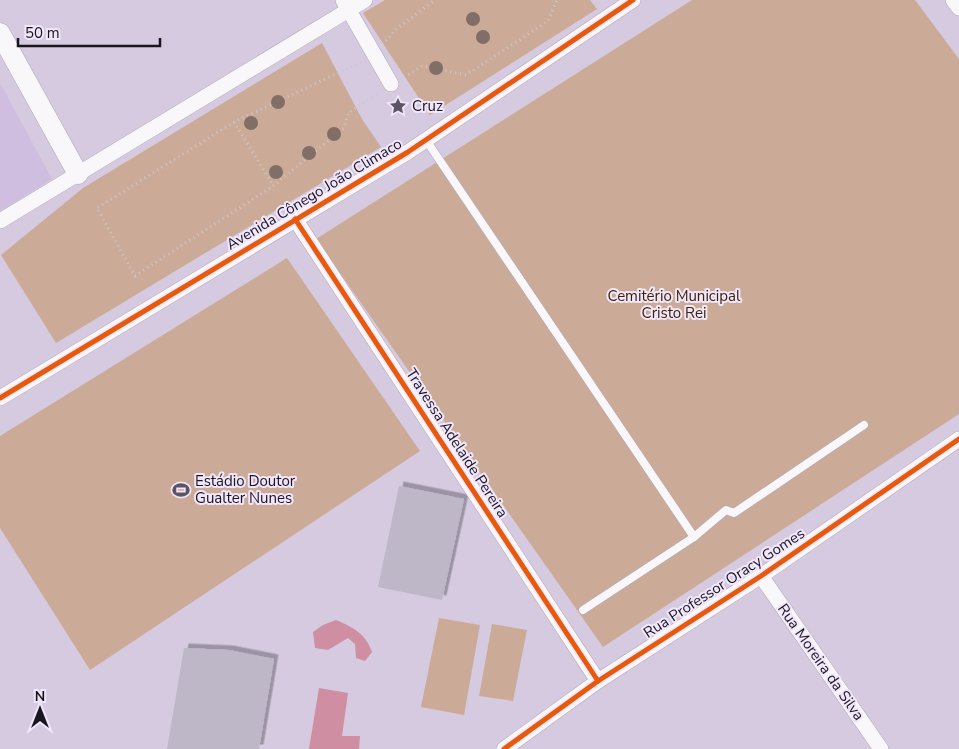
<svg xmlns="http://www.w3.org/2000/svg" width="959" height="749" font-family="'Nunito Sans',sans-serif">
  <defs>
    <filter id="shadow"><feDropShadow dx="4.5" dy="-4.5" stdDeviation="0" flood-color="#0004"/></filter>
  </defs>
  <rect width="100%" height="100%" fill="#d5cae0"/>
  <path fill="#d0bee1" d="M0,83L52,179L0,211Z"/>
  <g fill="#cbab97">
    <path d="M385,0H590L597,9L430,115L363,13Z"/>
    <path d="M692,0H915L959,59V414L603,647L316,239Z"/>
    <path d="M322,43L362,119L381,147L56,343L1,255L83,188Z"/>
    <path d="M287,258L420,451L90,670L0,528V436Z"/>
    <path d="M439,618L480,625L464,715L421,707Z"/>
    <path d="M492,624L527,630L513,701L479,696Z"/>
  </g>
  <g fill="#d08ea2">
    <path d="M336,620C353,627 366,634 372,652L365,661L356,658L355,644L348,638L328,650L315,648L313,632L323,625Z"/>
    <path d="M319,688L348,693L342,736H360L359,749H309Z"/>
  </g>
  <g fill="#bdb7c8" filter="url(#shadow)">
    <path d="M399,486L464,499L442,600L378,587Z"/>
    <path d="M184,648L229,650L274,659L259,749H167Z"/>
  </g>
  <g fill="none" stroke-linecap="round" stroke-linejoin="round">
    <g stroke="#b0a8b8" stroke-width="9">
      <g id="service">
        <path d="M426,140L694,537"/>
        <path d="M583,610L694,537L726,510L734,513L864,425"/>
      </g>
    </g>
    <g stroke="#b0a8b8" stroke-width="16">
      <g id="minor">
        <path d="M343,0L391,84"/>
        <path d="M953,0L959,8"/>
        <path d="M295,219L598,681"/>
        <path d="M0,221L365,0"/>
        <path d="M0,398L408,152L633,0"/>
        <path d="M761,576L881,749"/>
        <path d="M504,749L598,681L761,576L959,439"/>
      </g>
    </g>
    <g stroke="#b0a8b8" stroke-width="21">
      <path id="tertiary" d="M0,33L78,174"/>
    </g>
    <g stroke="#cbc8ce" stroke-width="3" stroke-dasharray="1 4" stroke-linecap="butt">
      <path d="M386,41L395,30L435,0"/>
      <path d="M361,62L234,122L97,208L135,276L273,186L344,128L348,113L378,94"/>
      <path d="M404,77L422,66L466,75L548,21L557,0"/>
      <path d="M234,122L273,185"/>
    </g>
    <use href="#service" stroke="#f9f7fa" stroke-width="8"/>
    <use href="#minor" stroke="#f9f7fa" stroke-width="15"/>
    <use href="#tertiary" stroke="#f9f7fa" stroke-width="20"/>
    <g stroke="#f1e7fb" stroke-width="8">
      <g id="cycleway">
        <path d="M295,219L598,681"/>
        <path d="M0,398L408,152L633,0"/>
        <path d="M504,749L598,681L761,576L959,439"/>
      </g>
    </g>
    <use href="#cycleway" stroke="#e8590c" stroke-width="5"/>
  </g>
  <g fill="#816e67">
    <circle cx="473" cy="19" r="7"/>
    <circle cx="483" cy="37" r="7"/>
    <circle cx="436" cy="68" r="7"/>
    <circle cx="278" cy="102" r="7"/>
    <circle cx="251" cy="123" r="7"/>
    <circle cx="334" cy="134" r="7"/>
    <circle cx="309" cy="153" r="7"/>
    <circle cx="276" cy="172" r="7"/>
  </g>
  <defs>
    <g id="sight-bare" transform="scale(1.35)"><path d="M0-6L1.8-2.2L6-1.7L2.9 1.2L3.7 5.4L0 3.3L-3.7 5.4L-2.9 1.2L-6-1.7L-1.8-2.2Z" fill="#5c5464" stroke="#f1e7fb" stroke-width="2.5" paint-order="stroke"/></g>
    <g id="stadium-bare" transform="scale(1.35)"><path d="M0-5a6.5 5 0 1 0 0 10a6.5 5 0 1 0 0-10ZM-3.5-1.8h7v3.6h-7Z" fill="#5c5464" stroke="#f1e7fb" stroke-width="2.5" paint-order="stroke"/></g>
  </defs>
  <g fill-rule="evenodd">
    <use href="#sight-bare" x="398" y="106"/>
    <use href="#stadium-bare" x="181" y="490"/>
  </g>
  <g text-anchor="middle" stroke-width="4" stroke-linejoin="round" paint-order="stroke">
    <g font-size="15" fill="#1b1421" stroke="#f1e7fb" text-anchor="start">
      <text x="412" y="111">Cruz</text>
      <text x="195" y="486">Estádio Doutor<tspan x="195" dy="17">Gualter Nunes</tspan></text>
    </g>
    <g font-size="15" fill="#1b1421" stroke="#f1e7fb">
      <text transform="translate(314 194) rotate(-31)" y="5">Avenida Cônego João Climaco</text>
      <text transform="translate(457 443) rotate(57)" y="5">Travessa Adelaide Pereira</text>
      <text transform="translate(724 583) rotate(-33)" y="5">Rua Professor Oracy Gomes</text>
      <text transform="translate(821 662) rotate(55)" y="5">Rua Moreira da Silva</text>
    </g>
    <g font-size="15" fill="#3c2304" stroke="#f1e7fb">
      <text x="674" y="301">Cemitério Municipal<tspan x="674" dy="17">Cristo Rei</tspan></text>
    </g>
  </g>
  <g transform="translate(40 709)" stroke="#f1e7fb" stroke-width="4" paint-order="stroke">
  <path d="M0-4L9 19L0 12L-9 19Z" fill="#1b1421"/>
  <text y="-8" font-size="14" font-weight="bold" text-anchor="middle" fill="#1b1421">N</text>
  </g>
  <path d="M18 38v8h142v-8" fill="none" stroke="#1b1421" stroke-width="2.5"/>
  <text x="25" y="38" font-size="15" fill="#1b1421" stroke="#f1e7fb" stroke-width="4" paint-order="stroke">50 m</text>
</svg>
